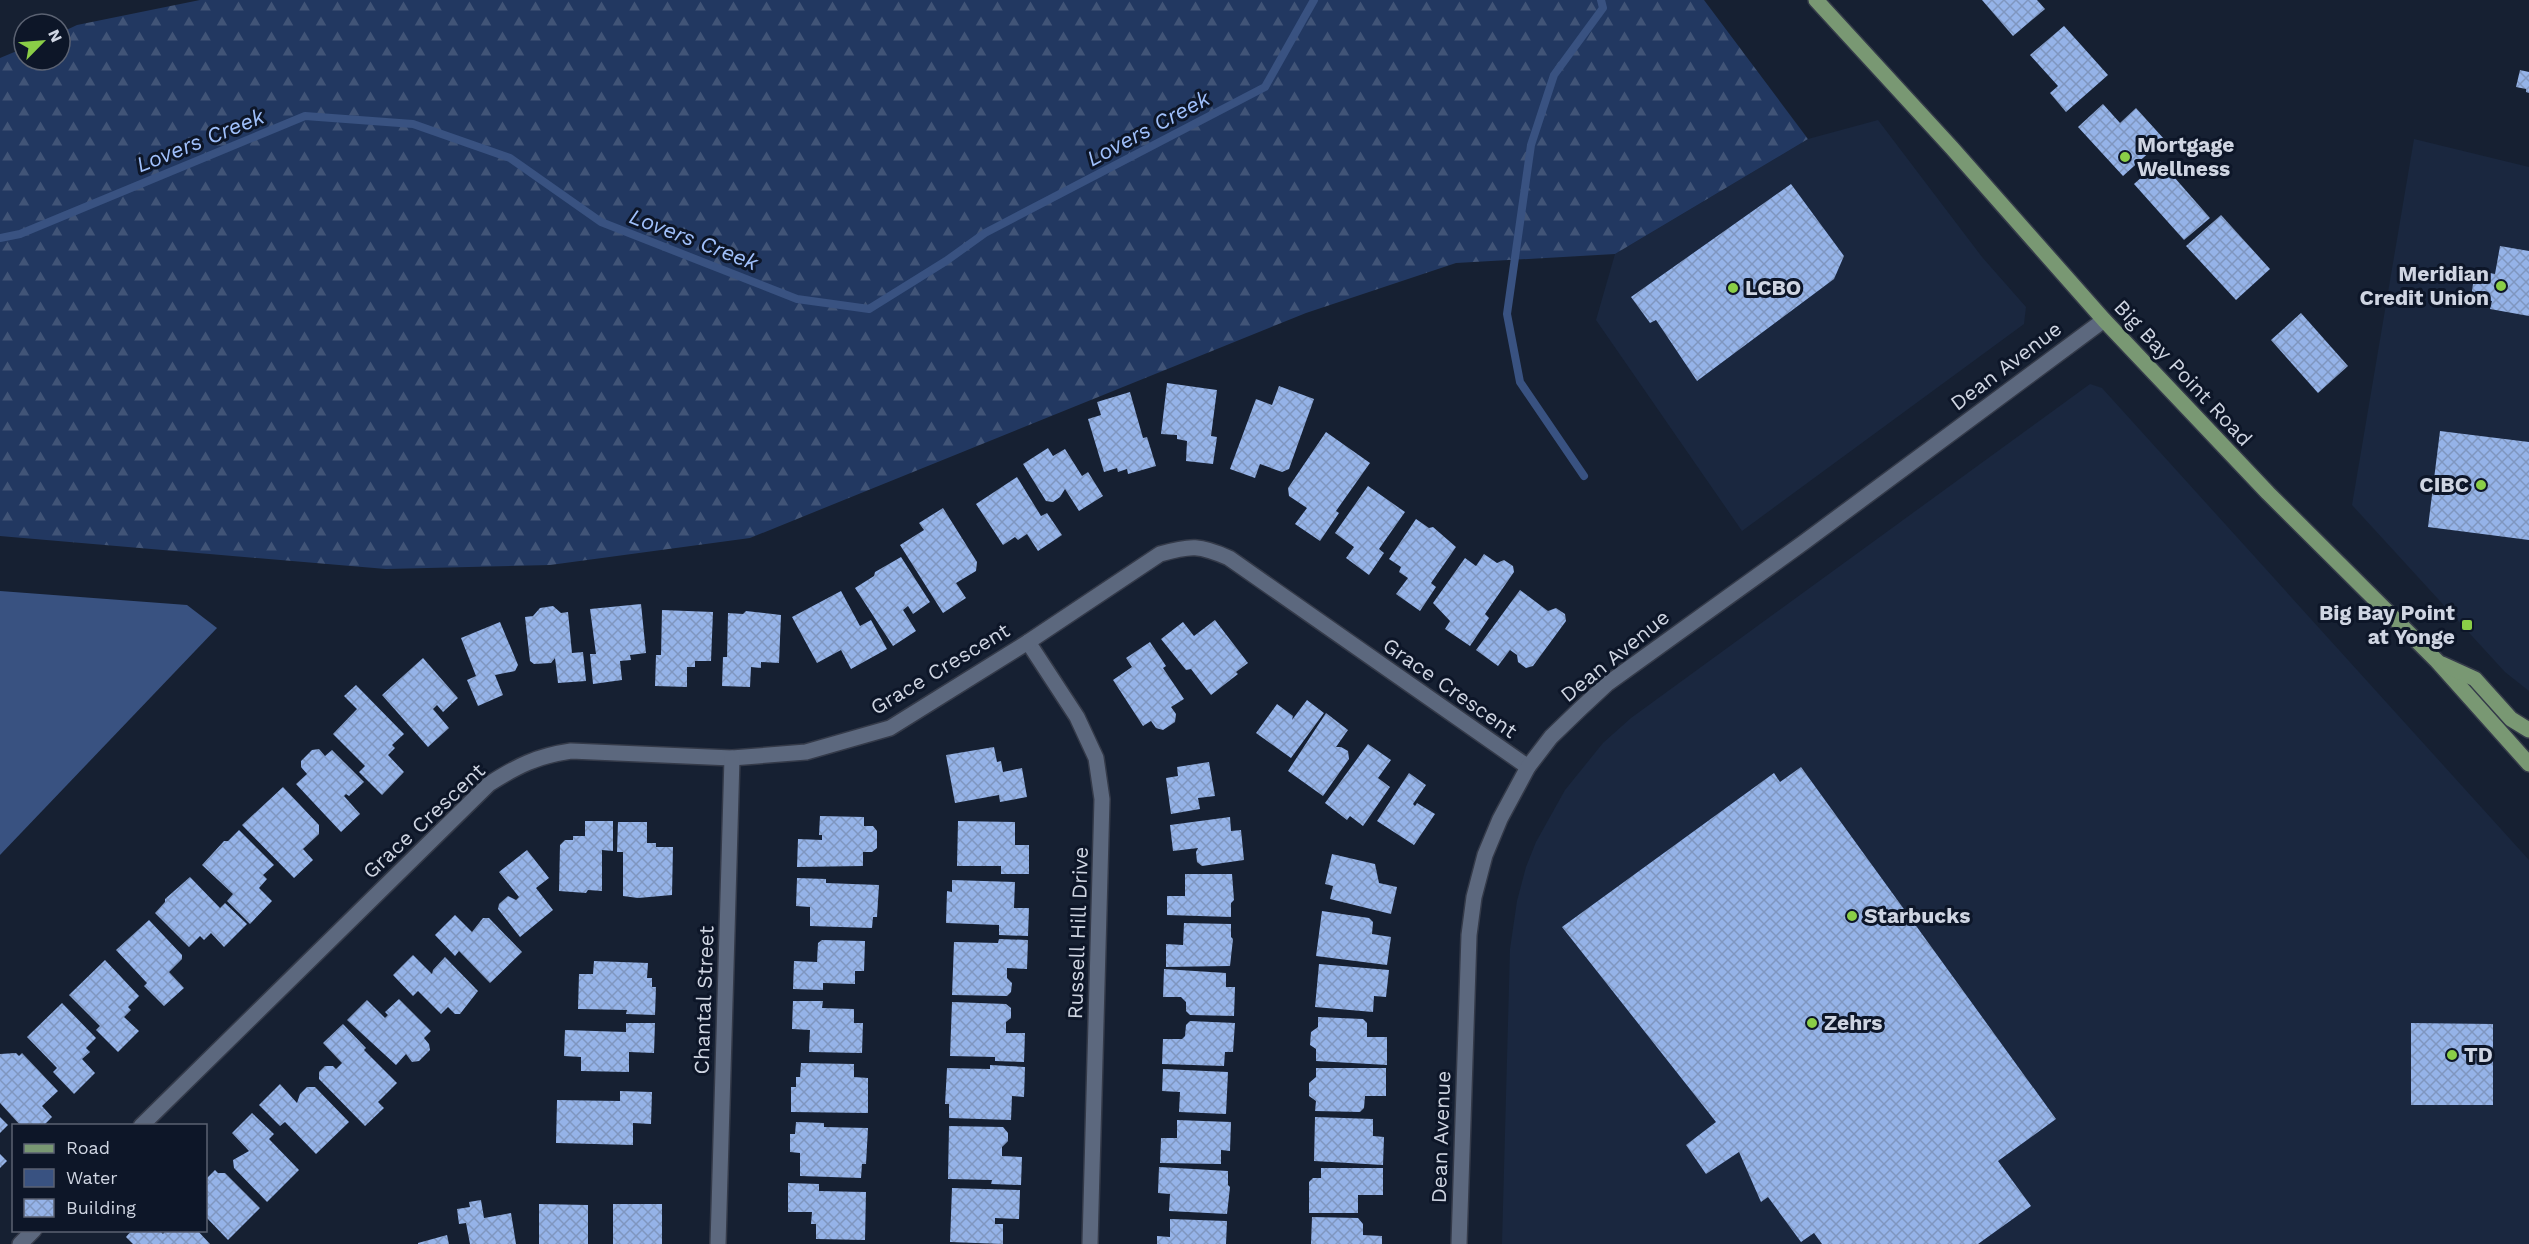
<svg xmlns="http://www.w3.org/2000/svg" width="2529" height="1244" font-family="'Work Sans',sans-serif">
  <defs>
    <pattern id="forest-firs" width="22" height="20" patternUnits="userSpaceOnUse" patternTransform="scale(1.5)"><rect width="22" height="20" fill="#223861"/><path d="M5 1l3.5 6h-7zM16 11l3.5 6h-7z" fill="#415477"/></pattern>
    <pattern id="building-cross-hatch" width="8" height="8" patternUnits="userSpaceOnUse" patternTransform="scale(1.5)"><rect width="8" height="8" fill="#95b3e8"/><path d="M0 0l8 8M0 8l8-8" fill="none" stroke="#7f96bf"/></pattern>
  </defs>
  <rect width="100%" height="100%" fill="#162032"/>
  <g fill="#1a273f">
    <path d="M1878,120L1982,257L2026,307L2024,324L1742,531L1596,320L1615,254L1808,139Z"/>
    <path d="M2414,139L2529,167V691L2505,672L2352,505Z"/>
    <path d="M2090,384L2102,388L2529,860V1244H1502L1510,949L1517,901L1526,867L1536,842L1565,790L1603,743L1631,718Z"/>
  </g>
  <path fill="url(#forest-firs)" d="M200,0H1704L1808,139L1615,254L1456,263L1306,313L750,538L550,565L386,569L0,536V58L24,48V60H60V33L77,25Z"/>
  <path fill="#395281" d="M0,591L187,605L217,628L0,855Z"/>
  <g fill="none" stroke-linecap="round" stroke-linejoin="round">
    <g stroke="#395281" stroke-width="8">
      <path d="M0,238L20,234L305,116L413,124L510,158L601,222L797,299L869,309L946,261L985,233L1265,87L1314,0"/>
      <path d="M1584,476L1520,382L1507,314L1531,145L1554,75L1603,8L1601,0"/>
    </g>
  </g>
  <g fill="url(#building-cross-hatch)">
    <path d="M1982,0H2037L2045,9L2013,36Z"/>
    <path d="M2064,26L2108,75L2066,112L2050,93L2058,86L2030,55Z"/>
    <path d="M2520,70L2529,72V93L2526,92V89L2516,87Z"/>
    <path d="M2103,104L2120,123L2136,108L2164,139L2123,176L2078,127Z"/>
    <path d="M2160,161L2210,218L2184,240L2134,184Z"/>
    <path d="M1791,184L1844,256L1834,279L1697,381L1656,320L1650,323L1631,297Z"/>
    <path d="M2221,215L2270,269L2236,300L2186,246Z"/>
    <path d="M2500,246L2529,251V316L2490,309L2492,301L2471,298L2475,270L2495,274Z"/>
    <path d="M2301,313L2348,366L2318,393L2271,340Z"/>
    <path d="M1167,383L1217,390L1211,436L1217,437L1213,464L1186,461L1187,441L1177,439V435L1161,434Z"/>
    <path d="M1279,386L1314,399L1289,469L1282,472L1260,464L1255,478L1230,469L1256,399L1272,405Z"/>
    <path d="M1130,392L1143,438L1147,437L1156,466L1128,474L1127,469L1118,472L1117,468L1104,472L1088,419L1101,415L1097,402Z"/>
    <path d="M2440,431L2529,442V540L2428,527Z"/>
    <path d="M1326,432L1370,463L1336,511L1339,513L1320,541L1295,524L1307,508L1289,496L1288,488Z"/>
    <path d="M1048,448L1053,456L1065,449L1082,476L1088,472L1103,496L1079,511L1065,489L1060,497L1053,502L1046,501L1023,464Z"/>
    <path d="M1017,477L1041,516L1047,513L1062,535L1038,551L1027,534L1018,540L1015,537L1003,545L976,504Z"/>
    <path d="M1368,486L1405,512L1379,549L1384,553L1369,575L1346,558L1354,547L1335,533Z"/>
    <path d="M943,508L977,562L976,571L956,583L966,598L943,613L900,545L924,530L919,523Z"/>
    <path d="M1416,519L1429,528L1433,527L1456,547L1431,583L1436,587L1420,611L1396,594L1408,578L1399,572L1401,567L1389,559Z"/>
    <path d="M1484,554L1497,563L1504,560L1513,566L1514,572L1485,614L1489,618L1470,646L1445,629L1450,621L1433,603L1465,558L1476,566Z"/>
    <path d="M901,557L930,602L913,614L908,606L903,610L916,631L893,646L855,588L874,576L875,572Z"/>
    <path d="M1520,590L1548,611L1556,608L1565,614L1566,621L1533,666L1526,668L1518,662L1517,655L1510,650L1498,666L1476,650Z"/>
    <path d="M841,591L860,626L871,620L887,649L851,669L841,650L817,663L792,617Z"/>
    <path d="M641,604L646,653L630,655L631,660L620,661L622,680L593,684L590,654H596L590,609Z"/>
    <path d="M553,606L561,613L568,612L572,653L583,652L586,681L558,683L555,658L551,663L534,664L530,661L525,617L533,616L540,608Z"/>
    <path d="M662,610L713,612L711,661H695V667H687V687L655,686L656,655H661Z"/>
    <path d="M746,611L781,615L779,663L761,662V668L751,667L750,687L722,686L723,657H727L728,613L743,614Z"/>
    <path d="M1215,620L1248,663L1236,672L1238,674L1211,695L1191,669L1186,670L1161,639L1183,622L1194,636Z"/>
    <path d="M500,622L518,665L515,671L495,675L503,695L478,706L467,680L476,676L461,638Z"/>
    <path d="M1150,642L1166,666L1163,668L1184,699L1171,707L1176,714L1175,722L1163,730L1156,728L1151,721L1143,726L1113,680L1132,667L1126,658Z"/>
    <path d="M423,658L458,698L443,712L437,705L433,709L449,728L428,747L382,695Z"/>
    <path d="M356,685L404,734L392,745L395,748L388,755L404,772L382,795L359,772L365,766L333,734L357,709L344,696Z"/>
    <path d="M1307,700L1324,713L1291,758L1256,733L1277,704L1293,716L1292,720Z"/>
    <path d="M1326,713L1348,730L1336,747H1341L1348,751L1349,759L1323,796L1288,771Z"/>
    <path d="M1368,744L1391,760L1378,778L1390,787L1363,826L1350,816L1347,820L1325,803Z"/>
    <path d="M994,747L997,762L1001,761L1003,772L1022,768L1027,797L1000,802L999,795L955,803L946,755Z"/>
    <path d="M319,749L325,756L332,750L364,782L349,796L346,794L344,796L360,814L341,832L296,784L307,774L301,767V761L312,750Z"/>
    <path d="M1209,762L1215,796L1198,798L1200,809L1171,814L1166,778L1178,776L1177,767Z"/>
    <path d="M1801,767L2056,1119L1998,1161L2031,1206L1978,1244H1822L1814,1233L1801,1242L1768,1197L1761,1202L1739,1152L1706,1174L1686,1145L1716,1122L1562,927L1774,773L1780,782Z"/>
    <path d="M1409,773L1426,785L1413,804L1415,806L1417,803L1435,814L1414,845L1377,821Z"/>
    <path d="M283,787L319,825V834L303,849L313,860L294,878L242,825Z"/>
    <path d="M820,816L864,817V826H873L877,831V848L872,852H863V866L797,867L798,839L822,840V835H819Z"/>
    <path d="M1230,817L1231,831L1241,830L1244,860L1202,866L1197,862L1196,852L1198,848L1173,851L1170,825Z"/>
    <path d="M585,821H613V851L602,850V891L588,890L586,893L559,891L560,845L565,840H573V836H585Z"/>
    <path d="M958,821L1015,822V845H1029V874H1001V866H957Z"/>
    <path d="M618,822H647V843H656V847H673L672,895L638,898L623,896V852H617Z"/>
    <path d="M239,830L274,865L263,875L267,879L259,888L272,901L250,924L227,901L233,894L202,865L224,841H228Z"/>
    <path d="M527,850L549,878L536,888L553,910L520,937L498,909L499,904L508,896L516,900L519,897L499,872Z"/>
    <path d="M1332,854L1375,864L1379,883L1397,887L1391,914L1330,899L1333,886L1325,884Z"/>
    <path d="M1185,874H1232L1234,900L1231,903V917L1167,915V896H1185Z"/>
    <path d="M190,877L220,908L225,903L247,924L224,947L211,933L204,940L200,936L189,947L155,913L165,902V899Z"/>
    <path d="M797,878L826,879V883L879,885L877,917H873L872,928L810,926V907L796,906Z"/>
    <path d="M952,880L1015,882L1014,908H1029L1028,936L999,935V925L946,923L947,891L952,892Z"/>
    <path d="M1322,911L1369,918L1373,922L1372,934L1391,937L1387,965L1316,956Z"/>
    <path d="M455,915L472,932L483,918H489L522,952L490,983L459,951L455,956L435,935Z"/>
    <path d="M149,920L182,955V959L169,972L184,988L164,1006L144,986L147,983L116,950Z"/>
    <path d="M1184,923L1231,924V937L1233,939L1230,966L1166,967V944L1183,945Z"/>
    <path d="M999,939L1028,940L1027,969L1007,968V978L1012,983L1011,992L1007,996L952,995L954,942L998,943Z"/>
    <path d="M822,940L865,941L864,971H855V984L823,983V990L793,989L794,961L817,962L818,943Z"/>
    <path d="M413,955L432,974L433,970L445,957L478,991L460,1014H455L448,1007L441,1014L418,991L413,996L393,975Z"/>
    <path d="M105,960L139,996L128,1007L131,1010L124,1017L139,1031L118,1052L96,1030L100,1026L69,995Z"/>
    <path d="M594,961L648,963L647,978H652V987H656L655,1015L626,1014L627,1010L578,1009L579,974H593Z"/>
    <path d="M1319,964L1389,970L1386,997L1374,996L1373,1012L1315,1007Z"/>
    <path d="M1164,969L1226,973V987H1235L1234,1016L1190,1015L1186,1011V1002L1181,997H1163Z"/>
    <path d="M399,999L431,1031L424,1038L429,1044L430,1050L419,1061L412,1062L406,1054L396,1065L347,1020L367,1000L385,1018L388,1015L385,1012Z"/>
    <path d="M793,1001H823L822,1008L854,1009V1023H863L862,1053L809,1052L810,1030L792,1029Z"/>
    <path d="M952,1002L1006,1004L1011,1008V1018L1006,1022V1033H1025L1024,1062L995,1061V1057L950,1056Z"/>
    <path d="M62,1003L96,1038L86,1048L90,1052L82,1059L95,1073L74,1094L53,1072L57,1068L27,1037Z"/>
    <path d="M1318,1017L1363,1019L1367,1023V1037H1387V1065L1316,1061V1049L1310,1045L1311,1032L1318,1027Z"/>
    <path d="M1190,1021L1235,1023L1233,1052H1225L1224,1066L1162,1064L1163,1039H1182L1185,1036L1186,1025Z"/>
    <path d="M626,1023H655L654,1053L629,1052V1072L581,1071V1057L564,1056L565,1030L626,1032Z"/>
    <path d="M2411,1023L2493,1024V1105H2411Z"/>
    <path d="M343,1024L366,1048L364,1050L397,1083L378,1102L384,1108L365,1126L319,1079V1072L325,1066H333L336,1069L342,1063L323,1043Z"/>
    <path d="M16,1053L19,1056L22,1053L58,1091L42,1106L52,1117L43,1126H21L0,1103V1054Z"/>
    <path d="M801,1063L854,1064V1077L868,1078V1113L791,1112V1087H796V1077H800Z"/>
    <path d="M990,1065L1025,1067L1024,1097L1012,1096L1011,1120L949,1118V1104H945L947,1068L990,1069Z"/>
    <path d="M1316,1068H1386V1096H1365L1364,1108L1360,1112L1315,1111L1316,1101L1309,1096V1083L1316,1077Z"/>
    <path d="M1163,1069L1228,1072L1226,1114L1179,1112L1180,1092L1162,1091Z"/>
    <path d="M280,1084L297,1103L300,1094L307,1087H315L349,1122L316,1154L285,1122L280,1126L259,1105Z"/>
    <path d="M620,1091L652,1092L651,1124L633,1123V1145L556,1143L557,1100L620,1101Z"/>
    <path d="M252,1113L274,1134L269,1139L299,1170L267,1202L234,1168L233,1160L249,1151L232,1133Z"/>
    <path d="M0,1117L8,1125L0,1133Z"/>
    <path d="M1315,1117L1373,1119V1136L1384,1137L1383,1165L1314,1161Z"/>
    <path d="M1177,1120L1231,1122L1230,1151L1221,1150V1164L1160,1163L1161,1138H1177Z"/>
    <path d="M796,1122L824,1123V1127L868,1128L866,1164H862L861,1178L800,1176V1153L790,1152V1134H795Z"/>
    <path d="M949,1126L1003,1127L1008,1133V1141L1002,1147V1156L1022,1157L1021,1185L991,1184L992,1180L948,1179Z"/>
    <path d="M0,1154L7,1161L0,1168Z"/>
    <path d="M1159,1167L1228,1171V1185L1230,1187L1227,1214L1169,1211L1170,1194L1158,1193Z"/>
    <path d="M1321,1168H1383V1195H1358V1213H1309V1182L1313,1178H1321Z"/>
    <path d="M215,1170L218,1173H225L260,1208L228,1240L206,1217V1179Z"/>
    <path d="M788,1183L819,1184V1191L866,1192L865,1240L816,1239V1224H811L812,1212H788Z"/>
    <path d="M952,1188L1020,1190L1019,1219L995,1218V1224H1003V1244L950,1242Z"/>
    <path d="M481,1200L484,1218L511,1213L516,1244H470L466,1223L459,1224L457,1209L470,1207L469,1202Z"/>
    <path d="M539,1204L588,1205V1244H539Z"/>
    <rect x="613" y="1204" width="49" height="40"/>
    <path d="M1312,1217L1358,1218L1363,1224V1235L1382,1236V1244H1311Z"/>
    <path d="M1170,1219L1227,1221L1226,1244H1157V1236L1170,1237Z"/>
    <path d="M132,1230H159L163,1234L166,1230H197L210,1244H133L126,1237Z"/>
    <path d="M447,1235L449,1244H418V1243Z"/>
  </g>
  <g fill="none" stroke-linecap="round" stroke-linejoin="round">
    <g stroke="#343a49" stroke-width="18">
      <g id="minor">
        <path d="M1028,642L1077,717L1096,758L1102,799L1090,1244"/>
        <path d="M141,1126L489,784C517,766 537,756 571,751L732,758L806,752L890,728L1028,642L1160,554C1191,545 1200,545 1229,558L1528,767"/>
        <path d="M20,1244L34,1230"/>
        <path d="M718,1244L732,758"/>
      </g>
    </g>
    <g stroke="#343a49" stroke-width="18">
      <path id="tertiary" d="M1459,1244L1469,935L1474,897L1485,855L1500,819L1528,767L1551,737L1580,709L1607,684L1803,543L2104,320"/>
    </g>
    <g stroke="#343a49" stroke-width="18">
      <g id="primary">
        <path d="M1816,0L1952,148L2104,320L2268,493L2437,661L2529,764"/>
        <path d="M2442,664L2475,679L2511,719L2529,730"/>
      </g>
    </g>
    <use href="#minor" stroke="#5c687e" stroke-width="15"/>
    <use href="#tertiary" stroke="#5c687e" stroke-width="15"/>
    <use href="#primary" stroke="#799873" stroke-width="15"/>
  </g>
  <g fill="#8ace47" stroke="#0d1628" stroke-width="2">
    <circle cx="2125" cy="157" r="6"/>
    <circle cx="2501" cy="286" r="6"/>
    <circle cx="1733" cy="288" r="6"/>
    <circle cx="2481" cy="485" r="6"/>
    <rect x="2461" y="619" width="12" height="12" rx="3"/>
    <circle cx="1852" cy="916" r="6"/>
    <circle cx="1812" cy="1023" r="6"/>
    <circle cx="2452" cy="1055" r="6"/>
  </g>
  <g text-anchor="middle" stroke-width="6" stroke-linejoin="round" paint-order="stroke">
    <g font-size="21" font-weight="bold" fill="#cfd5e2" stroke="#0d1628" text-anchor="start">
      <text x="2137" y="152">Mortgage<tspan x="2137" dy="24">Wellness</tspan></text>
      <text x="2489" y="281" text-anchor="end">Meridian<tspan x="2489" dy="24">Credit Union</tspan></text>
      <text x="1745" y="295">LCBO</text>
      <text x="2469" y="492" text-anchor="end">CIBC</text>
      <text x="2455" y="620" text-anchor="end">Big Bay Point<tspan x="2455" dy="24">at Yonge</tspan></text>
      <text x="1864" y="923">Starbucks</text>
      <text x="1824" y="1030">Zehrs</text>
      <text x="2464" y="1062">TD</text>
    </g>
    <g font-size="21" fill="#cfd5e2" stroke="#0d1628">
      <text transform="translate(2006 366) rotate(-37)" y="7">Dean Avenue</text>
      <text transform="translate(2183 373) rotate(47)" y="7">Big Bay Point Road</text>
      <text transform="translate(1615 656) rotate(-39)" y="7">Dean Avenue</text>
      <text transform="translate(940 669) rotate(-31)" y="7">Grace Crescent</text>
      <text transform="translate(1450 688) rotate(35)" y="7">Grace Crescent</text>
      <text transform="translate(424 821) rotate(-43)" y="7">Grace Crescent</text>
      <text transform="translate(1078 933) rotate(-88)" y="7">Russell Hill Drive</text>
      <text transform="translate(704 1000) rotate(-88)" y="7">Chantal Street</text>
      <text transform="translate(1441 1137) rotate(-88)" y="7">Dean Avenue</text>
    </g>
    <g font-size="22" font-style="italic" fill="#a0c0fb" stroke="#0d1628">
      <text transform="translate(1148 128) rotate(-28)" y="8">Lovers Creek</text>
      <text transform="translate(200 140) rotate(-22)" y="8">Lovers Creek</text>
      <text transform="translate(694 239) rotate(21)" y="8">Lovers Creek</text>
    </g>
  </g>
  <rect x="12" y="1124" width="195" height="108" fill="#0d1628" stroke="#5b6272" stroke-width="1.5"/>
  <rect x="24" y="1144" width="30" height="9" fill="#799873" stroke="#5b6272" stroke-width="1.5"/>
  <text x="66" y="1154" font-size="18" fill="#cfd5e2">Road</text>
  <rect x="24" y="1169" width="30" height="18" fill="#395281" stroke="#5b6272" stroke-width="1.5"/>
  <text x="66" y="1184" font-size="18" fill="#cfd5e2">Water</text>
  <rect x="24" y="1199" width="30" height="18" fill="url(#building-cross-hatch)" stroke="#5b6272" stroke-width="1.5"/>
  <text x="66" y="1214" font-size="18" fill="#cfd5e2">Building</text>
  <g transform="translate(42 42) rotate(65)"><circle r="28" fill="#0d1628" stroke="#5b6272" stroke-width="1.5"/>
  <path d="M0-4.5L10 22L0 15L-10 22Z" fill="#8ace47"/>
  <text y="-9" font-size="16" font-weight="bold" text-anchor="middle" fill="#cfd5e2">N</text>
  </g>
</svg>
